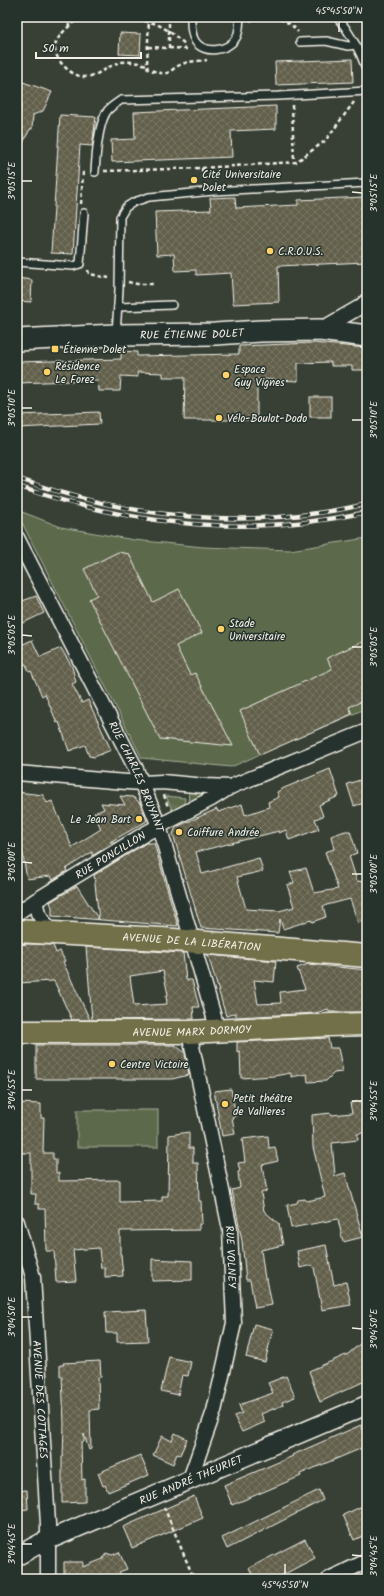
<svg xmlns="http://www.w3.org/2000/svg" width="384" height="1596" font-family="Kalam,sans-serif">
  <defs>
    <pattern id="grass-tufts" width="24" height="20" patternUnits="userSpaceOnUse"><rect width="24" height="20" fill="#5c6a4c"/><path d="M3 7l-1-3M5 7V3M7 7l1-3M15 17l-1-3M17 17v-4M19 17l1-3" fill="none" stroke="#748066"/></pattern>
    <pattern id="building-cross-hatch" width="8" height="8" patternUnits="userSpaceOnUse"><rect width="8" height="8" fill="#62604c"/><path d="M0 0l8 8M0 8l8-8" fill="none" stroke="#797766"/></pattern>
  </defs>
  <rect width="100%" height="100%" fill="#384036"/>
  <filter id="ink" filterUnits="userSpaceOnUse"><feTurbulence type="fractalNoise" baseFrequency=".025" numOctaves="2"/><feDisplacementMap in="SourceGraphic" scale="8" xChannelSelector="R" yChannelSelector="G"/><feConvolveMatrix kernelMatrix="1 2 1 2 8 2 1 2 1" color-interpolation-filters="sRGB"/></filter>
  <g filter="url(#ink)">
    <g fill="url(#grass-tufts)" stroke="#a8ae9a">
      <path d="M189,790L208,792V795L188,805Z"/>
      <path d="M166,796L185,798L184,807L173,812Z"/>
    </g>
    <g fill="#5c6a4c" stroke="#a8ae9a">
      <path d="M17,510L61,527L134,540L203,547L290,550L367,538V708L231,767L142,758L17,513Z"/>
      <rect x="77" y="1110" width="81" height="37"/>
    </g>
    <g fill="url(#building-cross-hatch)" stroke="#f4f1e8" fill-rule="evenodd">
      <path d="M120,33L141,34L140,55L119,54Z"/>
      <path d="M352,59L353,82L276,85L275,62Z"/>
      <path d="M17,80L52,92L43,111L33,115L32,129H30L17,155V119L22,104L17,103Z"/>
      <path d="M276,106V129L231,131L232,157L112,162L111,140L135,139L134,112Z"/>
      <path d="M60,115L96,117L92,146L80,145L73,254L51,253Z"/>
      <path d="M235,197L236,208L298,205V200L366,197L367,218V245H365L366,262L278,266L279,302L233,304L231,273L196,275V270L175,271L174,254L157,255L155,212L211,210L210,198Z"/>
      <path d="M17,278L32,280L31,302L17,301Z"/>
      <path d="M313,343L367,348V370H352V366H331V362L298,363V381L257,379V420H184L185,377H163V373L137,372L138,377L121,376L120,391H99L98,380L17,383V362L121,359V351L137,352V356L239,354V346Z"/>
      <rect x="310" y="397" width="21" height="20"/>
      <path d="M99,412L100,424L17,428V415Z"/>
      <path d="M118,552L129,554L153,602L179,589L202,633L176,646L190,675L195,673L233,746L160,739L89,599L97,595L84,569Z"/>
      <path d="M36,596L44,613L23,623L17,609V603Z"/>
      <path d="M32,640L40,657L61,648L72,667L76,682L72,684L82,703L88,700L111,750L94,757L89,756L85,745L69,751L59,722L57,723L45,694L42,696L31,671L29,672L26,664L22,665L17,654V647Z"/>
      <path d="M364,641L367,649V699L349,707L352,714L260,755L240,711L332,669L327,658Z"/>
      <path d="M330,769L339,796L319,805L323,816L315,819L319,829L289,840L286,830L279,833V831L196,852L202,874L259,858L263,871L237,877L246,909L279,911L294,907L287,885L294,883L290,872L306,868L314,893L338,889L325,852L334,849L331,836L345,831H350L357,853L349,856L357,881L367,882V920L358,923L350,899L323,906L326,917L312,922L311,920L283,929L280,919L278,933L201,928L173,834L176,827L217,809L218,812L242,804L245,815L269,807L268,802L279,797L277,792L284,788Z"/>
      <path d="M367,778V802L354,806L347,784Z"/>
      <path d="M17,792L43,795L47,803L52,801L72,847L101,829L94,813L104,809L101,803L125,805L120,796L133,797L140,803L147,821L110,842H115L92,856V852L66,869L67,871L53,880L50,876L27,879L22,850H17Z"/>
      <path d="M146,843H154L178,926L52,916V907L50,902L77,886L99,920L94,875Z"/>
      <path d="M29,944L53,945L56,953L60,951L65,961L63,962L90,1020H72L54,981L17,983V945Z"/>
      <path d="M86,947L183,953L186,980H192L199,1007H193L194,1019L92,1020ZM163,971L168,995L166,996L167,1004L134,1006L130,976Z"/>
      <path d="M208,955L276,961L274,982L254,980L258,1004L281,1003L280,992L305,989L297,968L308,964L367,970V1012H329L328,1009L316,1013L236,1017V1013L226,1016Z"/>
      <path d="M328,1038L330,1048H338L343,1072L334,1073L326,1081L308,1082L307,1074L291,1077V1073L274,1076L241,1078L240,1051L237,1052V1042Z"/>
      <path d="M36,1045H175L185,1053L189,1075L172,1079H36Z"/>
      <path d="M231,1089L236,1116L232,1117L235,1134L222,1136L214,1091Z"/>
      <path d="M367,1100V1132L357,1134L358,1140L332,1143L335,1176L345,1173L363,1237L343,1242L338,1219L291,1228L287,1205L297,1203L298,1200L305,1199L307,1201L325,1197L313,1147L312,1115L331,1113L332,1115L352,1113L350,1103Z"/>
      <path d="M17,1103L41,1104V1118H44L43,1153H53V1159H56V1173H59V1181L120,1180V1202L162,1201V1196H168L169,1135L189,1132V1148H193V1163H198L199,1201H201L202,1224H199V1230L120,1231V1254H121L123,1276L105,1277V1268H101L99,1248L73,1250L76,1281L56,1282L54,1251H46L45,1209H39V1204H35L36,1194H31V1153H18Z"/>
      <path d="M268,1136L269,1148L275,1147L278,1161L262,1165L267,1191L261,1193L264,1211L279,1224L283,1245L261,1250L265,1279H267L272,1305L255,1308L250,1280H246L242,1241L232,1190L240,1188L238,1172L240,1171L238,1163L245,1162L242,1139Z"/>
      <path d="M326,1245L334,1285L346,1282L351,1305L322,1310L314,1267L312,1265L300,1268L297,1251Z"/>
      <path d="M152,1259L192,1261V1280L152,1281Z"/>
      <path d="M146,1310L148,1341L117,1342V1333H106L105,1312Z"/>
      <path d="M254,1324L273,1329L265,1362L246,1357Z"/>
      <path d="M367,1338V1380L320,1402L309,1371L348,1354Z"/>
      <path d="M169,1357L191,1362L188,1376L182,1375L178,1395L161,1391Z"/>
      <path d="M100,1361L101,1377H98L99,1409L90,1410L91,1449L89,1450L84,1434V1442H81L82,1480L85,1479V1502L62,1503V1457H63L64,1424L62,1376H60V1365H64L63,1363Z"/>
      <path d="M286,1376L295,1397L282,1402L283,1405L261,1414L265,1422L242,1432L234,1416L242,1413L239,1405L273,1393L268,1383Z"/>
      <path d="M361,1425L367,1439V1446L300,1474L301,1476L232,1505L224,1485L293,1456L292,1455Z"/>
      <path d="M175,1433L187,1439L180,1455L177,1454L173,1464L153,1455L162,1436L172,1441Z"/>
      <path d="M140,1455L149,1475L108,1492L105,1485L103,1486L98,1473Z"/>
      <path d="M27,1490L28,1509L17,1510V1491Z"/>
      <path d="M319,1490L323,1500L227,1549L222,1538Z"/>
      <path d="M194,1496L203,1518L132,1548L123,1527Z"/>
      <path d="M367,1504V1534L354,1540L343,1515Z"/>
      <path d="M305,1539L315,1558L275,1579H254L249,1568Z"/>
      <path d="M119,1552L127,1569L119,1572L121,1575L110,1579H56V1577L64,1574V1562H83V1567L103,1559L106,1553L112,1555Z"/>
    </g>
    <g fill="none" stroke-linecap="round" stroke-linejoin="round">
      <g stroke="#f4f1e8" stroke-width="10">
        <g id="service">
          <path d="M191,17C191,26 191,34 195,41C204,55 228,51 236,38C240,32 239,24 240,17"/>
          <path d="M337,17C351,33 360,51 367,71"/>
          <path d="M300,42L326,41L348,46L356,45"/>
          <path d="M95,172C96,156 98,122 108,110C112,106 117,103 121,100L279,96L367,91"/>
          <path d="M17,262L73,266L80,264L84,213"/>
          <path d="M118,307L172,305"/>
          <path d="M116,333L119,290L120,217L126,207L134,202L149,197L214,191L367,183"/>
        </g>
      </g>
      <g stroke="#f4f1e8" stroke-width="17">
        <g id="minor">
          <path d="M320,330L360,307L367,301"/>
          <path id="s1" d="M17,538L135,767L159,826L218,1031"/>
          <path d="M17,773L113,781L142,783L162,782L206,786L230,787"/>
          <path d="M35,901L38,913L51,933"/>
          <path id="s2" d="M17,913L35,901L146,833L211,799L230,787L367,731"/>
          <path id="s3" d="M189,1032L230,1229L234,1323L214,1411L190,1479"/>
          <path id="s4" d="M17,1222L33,1277L48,1524V1579"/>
          <path d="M329,1579L367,1561"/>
        </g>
      </g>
      <g stroke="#f4f1e8" stroke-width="21">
        <g id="tertiary">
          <path id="s5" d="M17,1556L41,1543L367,1405"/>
        </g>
      </g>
      <g stroke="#f4f1e8" stroke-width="24">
        <g id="secondary">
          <path id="s6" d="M17,340L115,335L215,334L261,331L320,330L367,336"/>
        </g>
      </g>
      <g stroke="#f4f1e8" stroke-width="25">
        <g id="primary">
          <path id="s7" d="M17,931L162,939L367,956"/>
          <path id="s8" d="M17,1032H189L329,1025L367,1024"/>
        </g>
      </g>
      <g stroke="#f4f1e8" stroke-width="2.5" stroke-dasharray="4 3" stroke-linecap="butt">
        <path d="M67,17L69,26"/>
        <path d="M81,17C73,23 56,35 55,47C54,60 72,77 85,77C100,76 109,64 122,62C131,61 139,63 147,65"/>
        <path d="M124,17C135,22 139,19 149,22C162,24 175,36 185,44"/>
        <path d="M149,17L147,65L148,69C174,79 166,69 185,63C192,61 200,61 207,60"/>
        <path d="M266,17C279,18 290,21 298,32"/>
        <path d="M250,21L258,17"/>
        <path d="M148,47L189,49"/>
        <path d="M169,48V17"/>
        <path d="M292,105L294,163"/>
        <path d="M202,168L203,177H216L215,181"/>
        <path d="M104,171L202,168L296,162L325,141L354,102"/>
        <path d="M81,204L83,173H85"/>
        <path d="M88,270L89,274L109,278"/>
        <path d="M128,282L137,284H155"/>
        <path d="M164,795L168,807"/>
        <path d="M164,1507L194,1579"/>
      </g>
      <use href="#service" stroke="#26332d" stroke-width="7"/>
      <use href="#minor" stroke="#26332d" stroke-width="14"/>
      <use href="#tertiary" stroke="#26332d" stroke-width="18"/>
      <use href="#secondary" stroke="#26332d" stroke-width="21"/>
      <use href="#primary" stroke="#726f4a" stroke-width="22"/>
      <g stroke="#f4f1e8" stroke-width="4.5">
        <g id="rail">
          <path d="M17,478C129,519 250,531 367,504"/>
          <path d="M17,486C131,526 248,538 367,512"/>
        </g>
      </g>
      <use href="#rail" stroke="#26332d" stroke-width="3" stroke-dasharray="9" stroke-linecap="butt"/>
    </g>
  </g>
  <path fill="none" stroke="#f4f1e8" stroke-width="1.5" d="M339,32V22M22,181H32M352,192L362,193M22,408H32M352,420H362M22,635L32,636M352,647H362M22,862L32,863M352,874H362M22,1090H32M352,1101H362M22,1317H32M352,1328L362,1329M22,1544H32M352,1555L362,1556M285,1574V1564"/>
  <g fill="#ffd166" stroke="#26332d" stroke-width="1.5">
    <circle cx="194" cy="180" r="4"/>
    <circle cx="270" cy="251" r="4"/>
    <rect x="51" y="345" width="8" height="8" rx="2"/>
    <circle cx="47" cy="372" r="4"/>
    <circle cx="226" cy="375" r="4"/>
    <circle cx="219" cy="418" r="4"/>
    <circle cx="221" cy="629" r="4"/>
    <circle cx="139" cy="819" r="4"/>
    <circle cx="179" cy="832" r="4"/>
    <circle cx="112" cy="1064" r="4"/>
    <circle cx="225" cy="1104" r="4"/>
  </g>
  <g text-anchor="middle" stroke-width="3" stroke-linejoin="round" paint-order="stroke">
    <g font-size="11" fill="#f4f1e8" stroke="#26332d" text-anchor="start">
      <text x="202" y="178">Cité Universitaire<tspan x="202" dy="13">Dolet</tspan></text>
      <text x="278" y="255">C.R.O.U.S.</text>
      <text x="63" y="353">Étienne Dolet</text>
      <text x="55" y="370">Résidence<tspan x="55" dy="13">Le Forez</tspan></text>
      <text x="234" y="373">Espace<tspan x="234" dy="13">Guy Vignes</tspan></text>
      <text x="227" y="422">Vélo-Boulot-Dodo</text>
      <text x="229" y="627">Stade<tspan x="229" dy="13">Universitaire</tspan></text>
      <text x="131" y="823" text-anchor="end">Le Jean Bart</text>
      <text x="187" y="836">Coiffure Andrée</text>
      <text x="120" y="1068">Centre Victoire</text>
      <text x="233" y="1102">Petit théâtre<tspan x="233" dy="13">de Vallieres</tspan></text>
    </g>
    <g font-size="11" fill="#f4f1e8" stroke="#26332d">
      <text dy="4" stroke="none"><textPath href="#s6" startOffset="175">RUE ÉTIENNE DOLET</textPath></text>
      <text dy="4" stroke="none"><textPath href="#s1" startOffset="267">RUE CHARLES BRUYANT</textPath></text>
      <text dy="4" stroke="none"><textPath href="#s2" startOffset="110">RUE PONCILLON</textPath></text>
      <text dy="4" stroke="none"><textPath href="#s7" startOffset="175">AVENUE DE LA LIBÉRATION</textPath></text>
      <text dy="4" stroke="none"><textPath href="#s8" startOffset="175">AVENUE MARX DORMOY</textPath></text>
      <text dy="4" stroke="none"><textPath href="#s3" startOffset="229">RUE VOLNEY</textPath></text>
      <text dy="4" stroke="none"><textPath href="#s4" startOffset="180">AVENUE DES COTTAGES</textPath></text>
      <text dy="4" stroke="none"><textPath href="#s5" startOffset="190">RUE ANDRÉ THEURIET</textPath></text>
    </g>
  </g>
  <rect width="384" height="1596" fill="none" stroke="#26332d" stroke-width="44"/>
  <path d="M36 52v6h105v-6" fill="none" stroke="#f4f1e8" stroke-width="2"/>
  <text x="42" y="52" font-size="12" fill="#f4f1e8" stroke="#26332d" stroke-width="3" paint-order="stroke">50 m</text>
  <rect x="22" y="22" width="340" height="1552" fill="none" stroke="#f4f1e8" stroke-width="1.5"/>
  <g font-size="10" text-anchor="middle" fill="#f4f1e8">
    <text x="339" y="14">45°45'50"N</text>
    <text transform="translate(11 181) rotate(-90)" y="4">3°05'15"E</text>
    <text transform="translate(373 193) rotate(-90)" y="4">3°05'15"E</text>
    <text transform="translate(11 408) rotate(-90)" y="4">3°05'10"E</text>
    <text transform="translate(373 420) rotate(-90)" y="4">3°05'10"E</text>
    <text transform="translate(11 635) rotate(-90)" y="4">3°05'05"E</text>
    <text transform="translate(373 647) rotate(-90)" y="4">3°05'05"E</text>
    <text transform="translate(11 862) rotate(-90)" y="4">3°05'00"E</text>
    <text transform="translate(373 874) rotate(-90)" y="4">3°05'00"E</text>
    <text transform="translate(11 1090) rotate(-90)" y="4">3°04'55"E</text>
    <text transform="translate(373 1101) rotate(-90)" y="4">3°04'55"E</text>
    <text transform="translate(11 1317) rotate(-90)" y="4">3°04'50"E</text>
    <text transform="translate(373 1329) rotate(-90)" y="4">3°04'50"E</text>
    <text transform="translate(11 1544) rotate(-90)" y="4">3°04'45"E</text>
    <text transform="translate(373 1556) rotate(-90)" y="4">3°04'45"E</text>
    <text x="285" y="1588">45°45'50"N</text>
  </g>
</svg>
